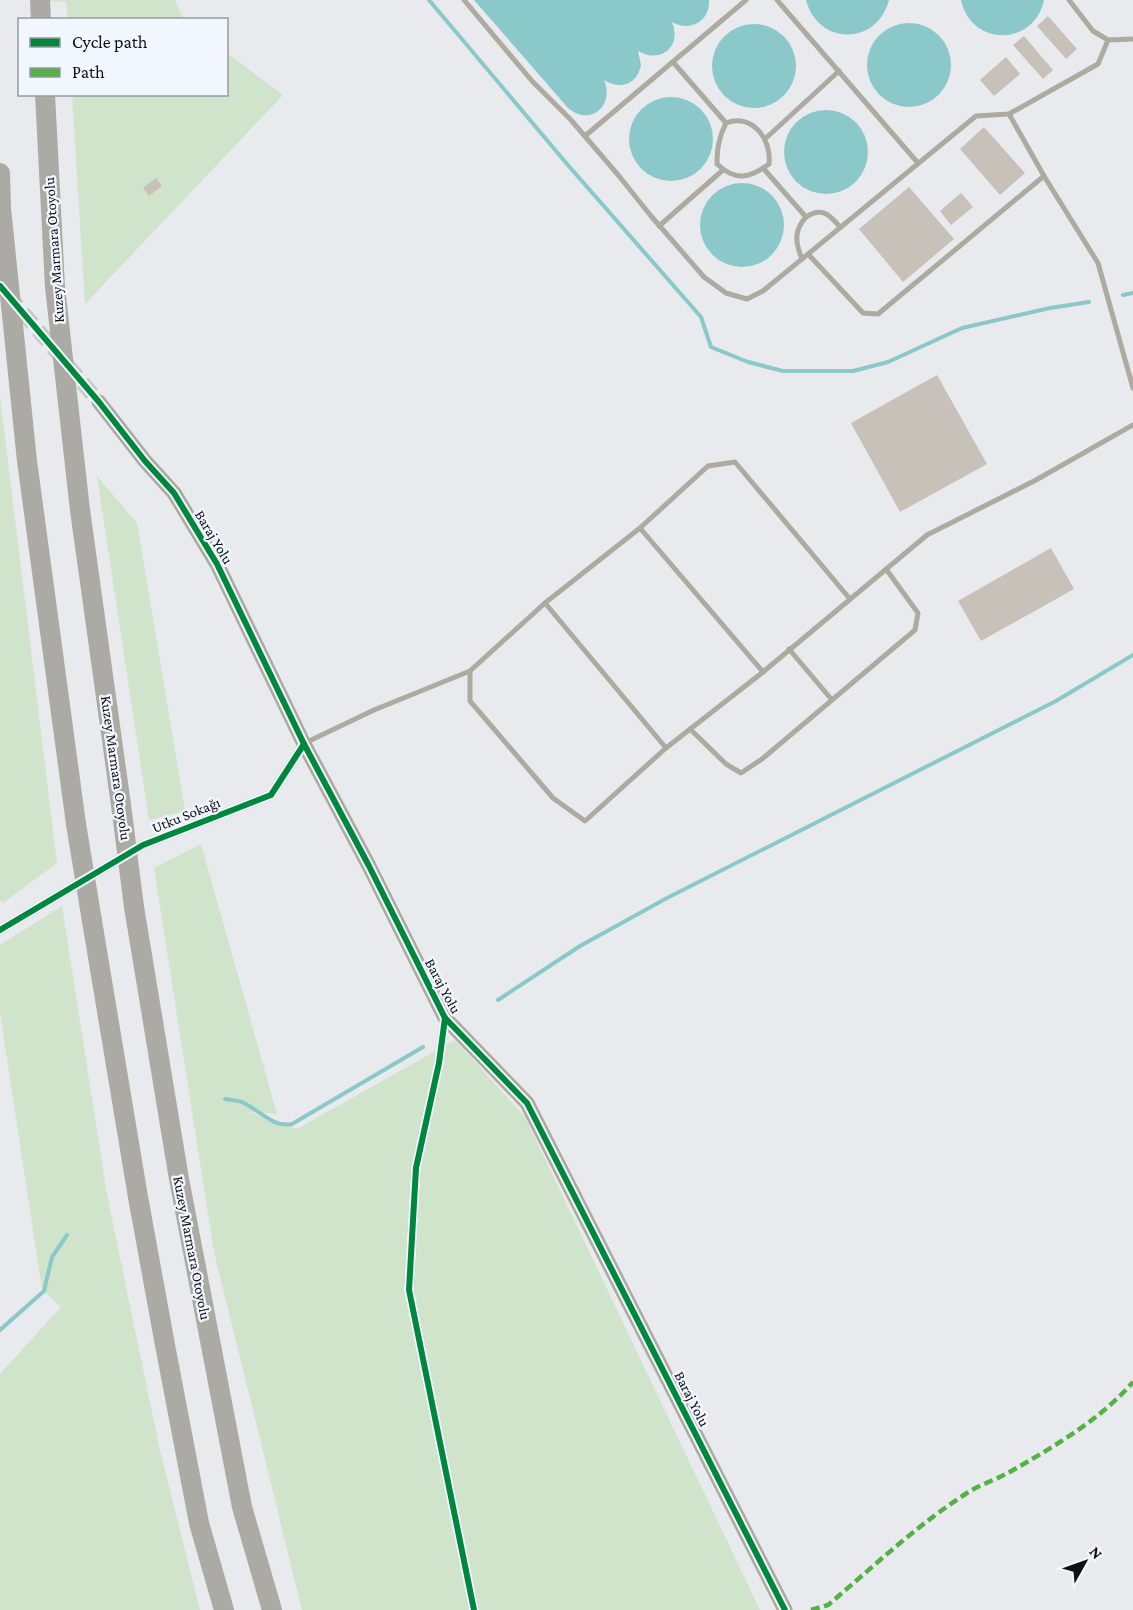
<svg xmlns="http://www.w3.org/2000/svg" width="1133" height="1610" font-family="'Crimson Pro',serif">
  <rect width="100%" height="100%" fill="#e8eaee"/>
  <g fill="#cfe4cb">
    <path d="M40,0H175L183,19H68L66,2Z"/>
    <path d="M227,53L283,95L85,304L72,95L226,94Z"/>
    <path d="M0,396L57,863L3,903L0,900Z"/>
    <path d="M97,476L137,523L185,811L149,820Z"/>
    <path d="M201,844L277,1114L248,1112L297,1129L455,1040L525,1117L760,1610H302L214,1252L154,868Z"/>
    <path d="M62,906L107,1195L159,1446L200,1610H0V1374L61,1307L42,1289L0,1013V945Z"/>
  </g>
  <g fill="#8ac8ca">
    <path d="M474,0H709C710,22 690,32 672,22C682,47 661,64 638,51L641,65C637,85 620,90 604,80C615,106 590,127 568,108Z"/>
    <path d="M806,0H889C877,46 818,46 806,0Z"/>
    <path d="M961,0H1044C1034,47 971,47 961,0Z"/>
    <circle cx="909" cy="65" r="42"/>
    <circle cx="754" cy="66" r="42"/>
    <circle cx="671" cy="139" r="42"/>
    <circle cx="826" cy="152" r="42"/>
    <circle cx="742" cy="225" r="42"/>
  </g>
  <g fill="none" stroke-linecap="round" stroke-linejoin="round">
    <g stroke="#8ac8ca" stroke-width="4">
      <path d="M429,0L567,164L701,317L711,347L748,362L783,371H853L888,362L962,328L1050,308L1089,302"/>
      <path d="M1123,295L1133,293"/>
      <path d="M498,1000L580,946L667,898L1056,701L1133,655"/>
      <path d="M225,1099C231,1100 239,1100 244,1103C260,1111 274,1128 292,1124L423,1047"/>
      <path d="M0,1330L44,1291L52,1257L67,1235"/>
    </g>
  </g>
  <g fill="#c8c1b9">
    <path d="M1048,16L1077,49L1066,59L1037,26Z"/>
    <path d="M1024,36L1053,70L1043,79L1013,45Z"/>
    <path d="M1006,57L1020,74L994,96L980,80Z"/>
    <path d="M984,127L1025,173L1000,195L960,149Z"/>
    <path d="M156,178L162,186L149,196L143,188Z"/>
    <path d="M909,187L954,239L903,282L859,229Z"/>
    <path d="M961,193L973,207L951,225L940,211Z"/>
    <path d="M937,375L987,464L900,512L851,423Z"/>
    <path d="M1051,548L1074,589L981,641L958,601Z"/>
  </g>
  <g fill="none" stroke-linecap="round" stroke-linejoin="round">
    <path stroke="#c7c9cd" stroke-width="15" stroke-dasharray="15 8" stroke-linecap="butt" d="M8,295L99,402"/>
    <g stroke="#aeaaa0" stroke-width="5">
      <path d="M464,0L532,81L571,120L619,176L651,216L704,277L726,293L747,299L763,291L976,116L1009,114L1098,64L1108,40L1133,39"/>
      <path d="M777,0L918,163"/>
      <path d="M1069,0L1093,31L1108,40"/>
      <path d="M673,62L726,123C752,113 772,139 769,164C750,178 736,182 717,164C717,148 719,137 726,123"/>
      <path d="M1009,114L1044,176L1098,263L1133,388"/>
      <path d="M585,136L746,0"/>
      <path d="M765,139L839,71"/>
      <path d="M763,168L806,217C822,207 829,214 840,227"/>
      <path d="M659,226L723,170"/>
      <path d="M808,254L863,313L878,314L1044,176"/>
      <path d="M802,259C795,242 794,230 806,217"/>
      <path d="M640,528L545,603L666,748L763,672"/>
      <path d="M850,599L735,462L708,466L640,528L763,672L927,535L1036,480L1133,425"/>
      <path d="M545,603L470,671V701L553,798L585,821L666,748"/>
      <path d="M789,649L832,700"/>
      <path d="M690,729L726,764L741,773L762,759L915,630L918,613L886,569"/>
      <path d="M307,742L374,710L470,671"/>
    </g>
    <g stroke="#aeaaa0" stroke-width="10">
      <path d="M0,930L143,845L271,795L304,744"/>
      <path d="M445,1018L439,1063L416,1168L409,1290L474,1610"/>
    </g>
    <path stroke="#aca99e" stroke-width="15" d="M99,402L145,461L174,493L217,564L304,744L369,866L445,1018L527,1103L785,1610"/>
    <g stroke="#acaaa4" stroke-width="20">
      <path d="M40,0L41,20"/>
      <path d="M45,94L55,287L80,510L121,805"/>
      <path d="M0,173L1,208L27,461L76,824"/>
      <path d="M134,907L179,1179L242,1507L272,1610"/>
      <path d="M92,921L138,1197L165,1345L199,1523L224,1610"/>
    </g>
    <g stroke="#acaaa4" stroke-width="20">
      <path d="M121,805L134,907"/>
      <path d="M76,824L92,921"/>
    </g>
    <path stroke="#54b144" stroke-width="4.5" stroke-dasharray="9 4.5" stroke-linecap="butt" d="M811,1610L828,1605C873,1567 917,1525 967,1493C979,1485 995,1480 1008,1473C1053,1447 1099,1421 1133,1382"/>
    <g stroke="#f2f6ff" stroke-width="10">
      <g id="cycleway">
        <path d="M0,286L99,402L145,461L174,493L217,564L304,744L369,866L445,1018L527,1103L785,1610"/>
        <path d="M0,930L143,845L271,795L304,744"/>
        <path d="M445,1018L439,1063L416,1168L409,1290L474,1610"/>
      </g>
    </g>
    <use href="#cycleway" stroke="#00873e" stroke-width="6"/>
  </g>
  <g text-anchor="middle" stroke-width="4.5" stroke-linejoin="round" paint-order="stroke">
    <g font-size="15" fill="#0f1113" stroke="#f2f6ff">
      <text transform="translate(54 250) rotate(-94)" y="5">Kuzey Marmara Otoyolu</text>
      <text transform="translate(214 537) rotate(59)" y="5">Baraj Yolu</text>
      <text transform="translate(116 768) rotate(82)" y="5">Kuzey Marmara Otoyolu</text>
      <text transform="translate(186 815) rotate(-22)" y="5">Utku Sokağı</text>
      <text transform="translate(443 986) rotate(62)" y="5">Baraj Yolu</text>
      <text transform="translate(192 1248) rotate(79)" y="5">Kuzey Marmara Otoyolu</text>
      <text transform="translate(692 1399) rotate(63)" y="5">Baraj Yolu</text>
    </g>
  </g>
  <rect x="18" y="18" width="210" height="78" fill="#f2f6ff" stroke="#979aa1" stroke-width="1.5"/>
  <rect x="30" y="38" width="30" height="9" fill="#00873e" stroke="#979aa1" stroke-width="1.5"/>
  <text x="72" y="48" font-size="18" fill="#0f1113">Cycle path</text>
  <rect x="30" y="68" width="30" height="9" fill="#54b144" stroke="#979aa1" stroke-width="1.5"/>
  <text x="72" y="78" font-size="18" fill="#0f1113">Path</text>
  <g transform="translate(1085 1562) rotate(50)" stroke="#f2f6ff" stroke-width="4.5" paint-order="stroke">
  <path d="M0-4.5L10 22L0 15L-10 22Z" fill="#0f1113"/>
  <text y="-9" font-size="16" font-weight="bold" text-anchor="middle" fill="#0f1113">N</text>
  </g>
</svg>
